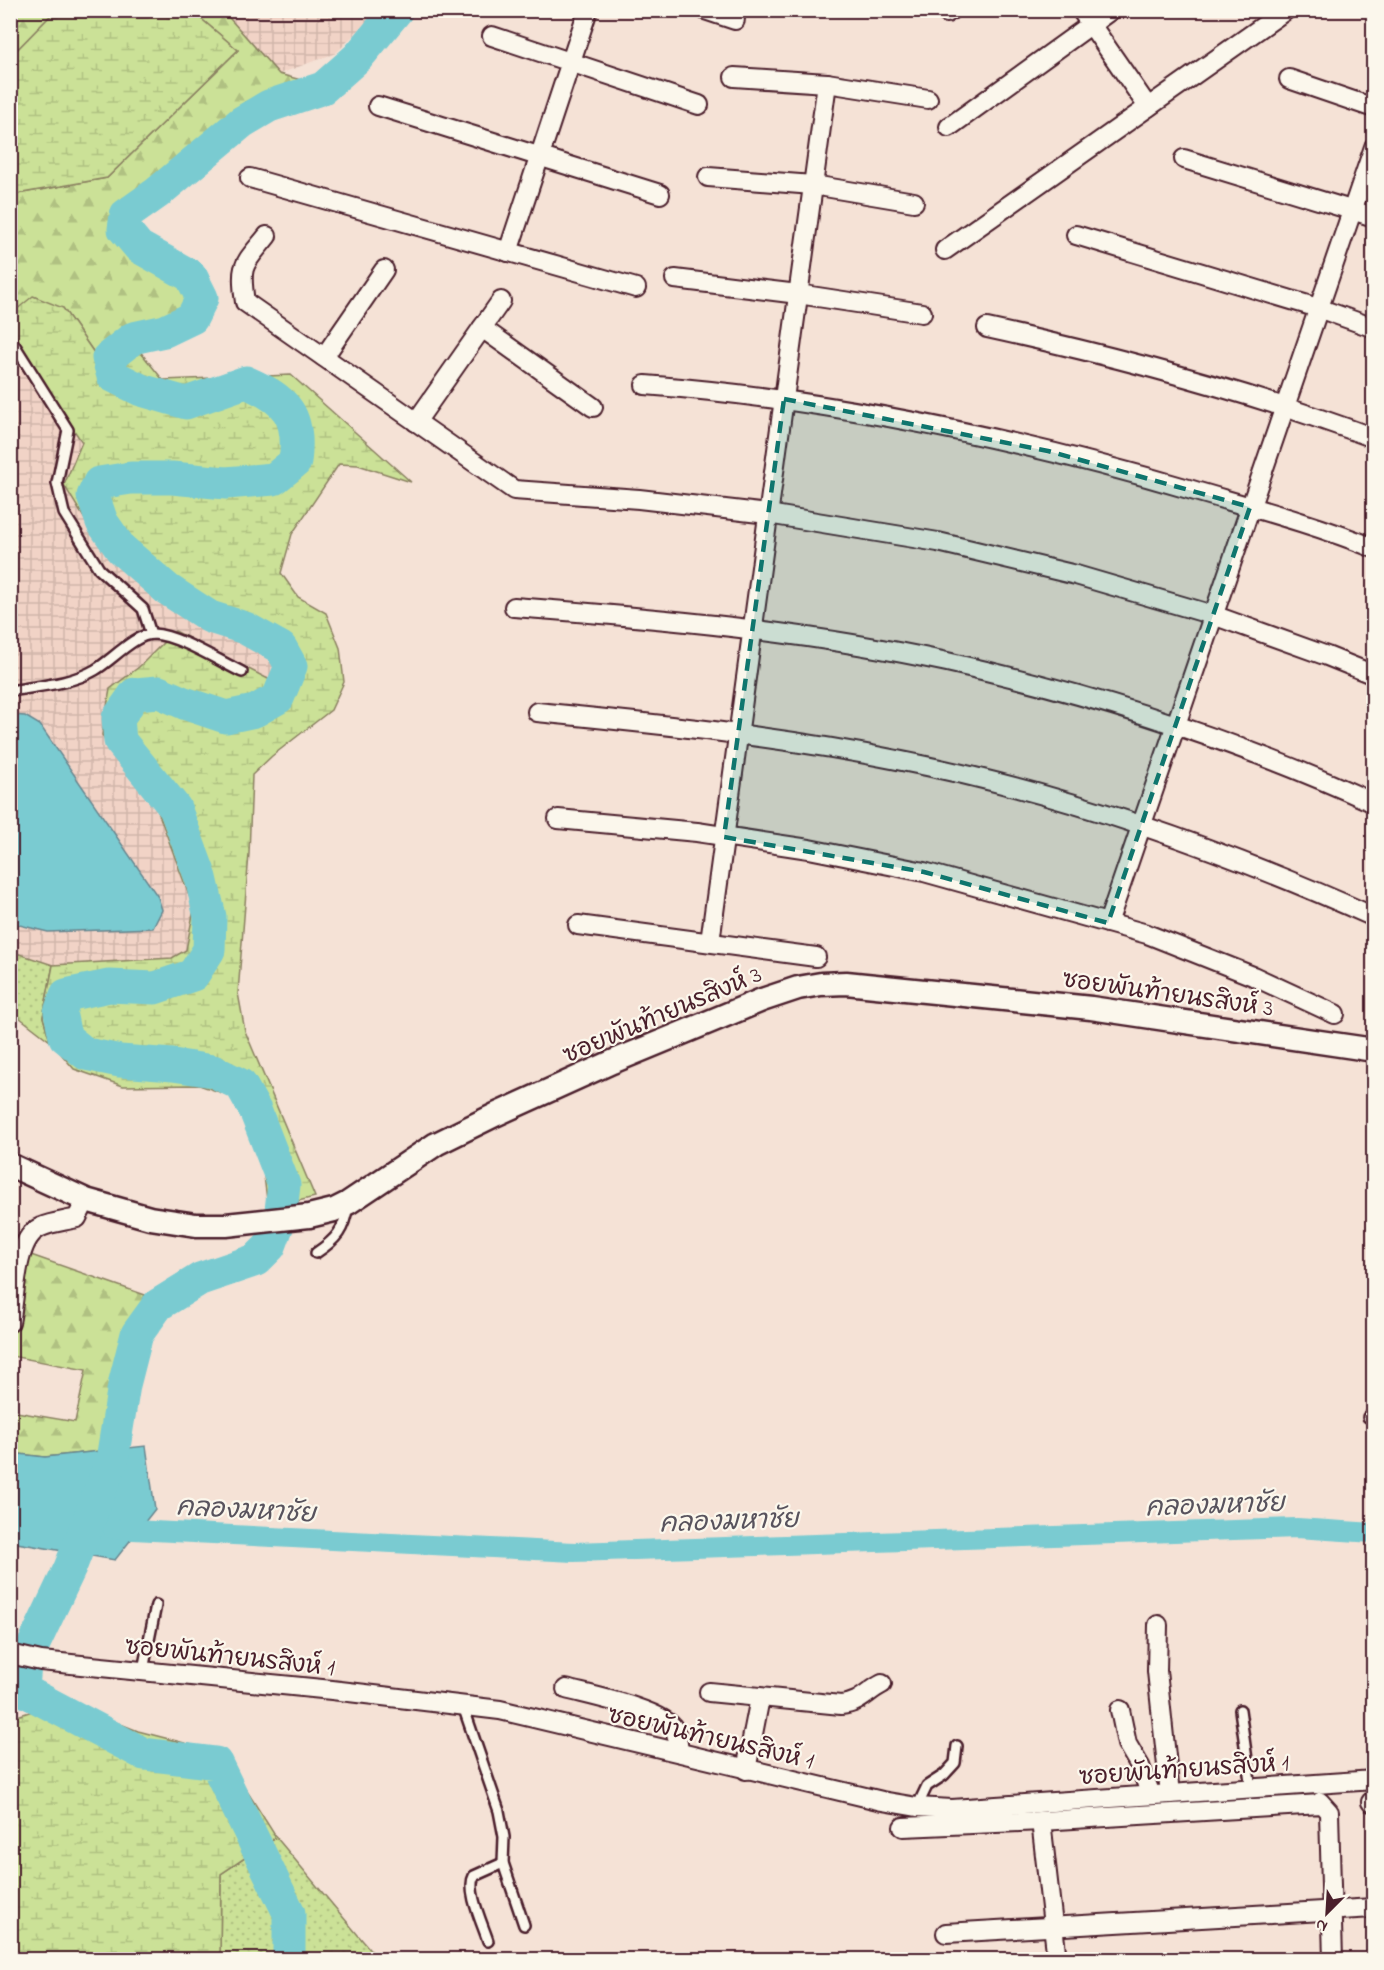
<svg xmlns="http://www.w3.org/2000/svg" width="1384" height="1970" font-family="'Indie Flower','Playpen Sans Thai',sans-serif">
  <defs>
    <pattern id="industrial-grid" width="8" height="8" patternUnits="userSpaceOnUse" patternTransform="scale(1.5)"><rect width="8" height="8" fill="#f1d3c6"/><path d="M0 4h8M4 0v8" fill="none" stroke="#d0b5aa"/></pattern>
    <pattern id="grass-dots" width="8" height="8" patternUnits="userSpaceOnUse" patternTransform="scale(1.5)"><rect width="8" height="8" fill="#cbe197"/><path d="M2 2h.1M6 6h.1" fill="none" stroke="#b0c182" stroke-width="1.8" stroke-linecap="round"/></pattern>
    <pattern id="forest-firs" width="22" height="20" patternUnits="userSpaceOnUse" patternTransform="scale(1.5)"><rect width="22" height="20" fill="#cbe197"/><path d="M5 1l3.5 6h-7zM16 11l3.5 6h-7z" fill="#b0c182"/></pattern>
    <pattern id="wetland-marsh" width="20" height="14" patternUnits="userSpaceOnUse" patternTransform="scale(1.5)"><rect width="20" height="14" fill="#cbe197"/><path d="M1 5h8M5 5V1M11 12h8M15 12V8" fill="none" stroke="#b0c182"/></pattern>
  </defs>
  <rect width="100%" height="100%" fill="#f5e2d6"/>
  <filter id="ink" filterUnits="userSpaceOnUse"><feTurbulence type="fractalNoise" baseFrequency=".0167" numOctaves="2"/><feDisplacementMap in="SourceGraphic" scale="12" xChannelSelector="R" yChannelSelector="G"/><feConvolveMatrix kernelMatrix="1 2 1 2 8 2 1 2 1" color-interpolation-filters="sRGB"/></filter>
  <g filter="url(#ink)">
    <g fill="url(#industrial-grid)">
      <path d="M223,11H378L336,53L279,74Z"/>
      <path d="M10,337L82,442L64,485L179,614L187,598L287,640L270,680L139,667L110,689L102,735L149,790L194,909L186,950L171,958L53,965L11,951Z"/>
    </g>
    <g fill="url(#grass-dots)" stroke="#8a8061" stroke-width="1.5">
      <path d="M10,951L53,965L43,1017L50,1041L11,1011Z"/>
      <path d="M276,1837L378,1959L220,1960L221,1874Z"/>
    </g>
    <g fill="url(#forest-firs)" stroke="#8a8061" stroke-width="1.5">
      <path d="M11,10L55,11L11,56L10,11Z"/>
      <path d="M192,11H223L279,74L305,81L245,102L172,169L121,208L110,233L180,279L193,292L177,318L131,330L99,360L63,308L11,315V195L107,178L238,50Z"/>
      <path d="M11,1248L145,1295L113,1367L101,1451L45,1457L11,1453L10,1411L75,1422L86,1370L11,1356Z"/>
      <path d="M10,1698L17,1716L13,1777L11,1779Z"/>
    </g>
    <g fill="url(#wetland-marsh)" stroke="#8a8061" stroke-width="1.5">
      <path d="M55,11H192L238,50L107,178L11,195V56Z"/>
      <path d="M33,296L63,308L99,360L131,330L142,354L163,380L291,375L411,482L358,465L339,464L292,534L281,573L298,597L326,613L340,648L344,682L331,710L272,756L252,775L249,854L238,993L245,1031L315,1197L268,1208L261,1152L237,1098L199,1085L123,1086L74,1069L50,1041L43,1017L53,965L172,958L186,950L194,909L150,790L102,735L110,689L139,667L175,631L270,680L287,640L187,598L180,615L101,546L64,485L82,442L11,337L10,315Z"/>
      <path d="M63,1701L138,1731L223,1753L276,1837L221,1874L220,1959H11L10,1780L13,1777L17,1716Z"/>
    </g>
    <g fill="#7acbd1" stroke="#67868f" stroke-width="1.5">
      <path d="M11,715L25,716L40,725L158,897L162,910L153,928L48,932L11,923Z"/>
      <path d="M146,1446L155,1509L115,1560L11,1542V1453L45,1457Z"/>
    </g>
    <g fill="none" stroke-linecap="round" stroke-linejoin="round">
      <path stroke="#7acbd1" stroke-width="20" d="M113,1529L574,1552L1297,1528L1374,1533"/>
      <path stroke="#7acbd1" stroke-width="33" d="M289,1960V1913L216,1763L144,1754L23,1690L25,1663L70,1568L112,1460L124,1385L137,1334L158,1305L200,1279L256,1260L270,1246L280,1219L284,1185L255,1110L241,1085L213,1071L173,1065L120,1061L86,1054L65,1037L60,1012L66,995L109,986L155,988L193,975L209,950L210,917L201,878L175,808L120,741L118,718L135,694L159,692L184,703L226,717L255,711L278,698L291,666L281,648L245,628L210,617L167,589L121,549L102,522L93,496L99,483L131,478H172L226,483L274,479L295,462C301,415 287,400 246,382L186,403L141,390L113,376L108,358L133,338L165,331L192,318L202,298L191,276L139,247L124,229L126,215L157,193L242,122L269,106L323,88L358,57L397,10"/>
      <g stroke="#4a1f2b" stroke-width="14">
        <g id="service">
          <path d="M10,338L68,430L57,483L64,513L99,569L143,609L151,634"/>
          <path d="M10,691C38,686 71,684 95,670C111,661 135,634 153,634C178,635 219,661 242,672"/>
          <path d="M316,1253C337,1239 344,1230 348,1205"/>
          <path d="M1368,1417L1374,1416"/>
          <path d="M143,1670L156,1605"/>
          <path d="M463,1706L499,1811L504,1837L503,1863L524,1925"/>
          <path d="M1240,1710L1251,1788"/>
          <path d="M917,1807L927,1786L944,1775L955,1763L957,1746"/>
          <path d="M488,1941C483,1925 466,1890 474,1876L503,1863"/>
        </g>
      </g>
      <g stroke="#4a1f2b" stroke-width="22">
        <g id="minor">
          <path d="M705,10L735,20"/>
          <path d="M1081,10L1148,107"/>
          <path d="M947,13L951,10"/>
          <path d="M492,36L699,105"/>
          <path d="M734,77L827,83L928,99"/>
          <path d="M1289,79L1374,108"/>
          <path d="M378,106L660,194"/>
          <path d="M949,127L1111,10"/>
          <path d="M1184,159L1374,217"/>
          <path d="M708,177L813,185L914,202"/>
          <path d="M250,178L636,288"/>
          <path d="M1076,235L1318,308L1374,328"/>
          <path d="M267,236C244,265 239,263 245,302L514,490L639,499L768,514L938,542L1076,575L1213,615L1327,656L1374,675"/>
          <path d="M945,250L1286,10"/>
          <path d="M508,252L588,10"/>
          <path d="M675,279L798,294L922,313"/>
          <path d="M482,328L593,407"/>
          <path d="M987,328C1115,356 1250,392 1374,438"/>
          <path d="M324,357L384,270"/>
          <path d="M645,385C831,399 1014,438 1192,490C1253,508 1314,524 1374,548"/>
          <path d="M416,422L501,301"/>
          <path d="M514,607C659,618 805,631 947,662C1092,694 1238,741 1374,803"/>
          <path d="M537,712C658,724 778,736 897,760C1062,792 1220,848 1374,917"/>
          <path d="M558,819L697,832L809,849L924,872L1147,934L1253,976L1335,1014"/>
          <path d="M1108,923L1374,147"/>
          <path d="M578,925L816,957"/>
          <path d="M710,942L827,83"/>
          <path d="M10,1322C16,1297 14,1238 41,1227C52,1222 66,1221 77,1218L86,1200"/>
          <path d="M1158,1625L1157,1671L1170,1794"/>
          <path d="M10,1654L41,1661L332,1690L500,1710L882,1801L917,1807L952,1809L1374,1780"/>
          <path d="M566,1689C588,1695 664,1710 674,1729C678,1735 678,1745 679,1752"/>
          <path d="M709,1692L841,1705C861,1703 866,1692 882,1684"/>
          <path d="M1120,1710L1127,1744L1140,1766L1151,1795"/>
          <path d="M746,1770L760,1698"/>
          <path d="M1371,1802H1374"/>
          <path d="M1041,1821L1057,1960"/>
          <path d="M903,1827L1041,1821L1321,1804L1320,1802L1329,1812L1333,1960"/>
          <path d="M946,1933L1374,1908"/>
        </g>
      </g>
      <g stroke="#4a1f2b" stroke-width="27">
        <path id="tertiary" d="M10,1165L86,1200L150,1218L196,1225H226L309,1216L334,1210L348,1203L436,1144L495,1115L612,1062L762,1000L798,988L821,984L846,983L1091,1008L1374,1050"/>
      </g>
      <use href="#service" stroke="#fbf7ec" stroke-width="9"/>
      <use href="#minor" stroke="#fbf7ec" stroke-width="18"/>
      <use href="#tertiary" stroke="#fbf7ec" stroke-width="22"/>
    </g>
  </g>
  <path fill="#0f766e" fill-opacity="0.2" stroke="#0f766e" stroke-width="4.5" stroke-dasharray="12 8" stroke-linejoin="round" d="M784,399L1048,451L1250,507L1108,923L924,872L724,837Z"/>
  <g text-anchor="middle" stroke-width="4.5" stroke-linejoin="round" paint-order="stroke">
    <g font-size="24" fill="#4a1f2b" stroke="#fbf7ec">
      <text transform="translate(1168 993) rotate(8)" y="8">ซอยพันท้ายนรสิงห์ 3</text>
      <text transform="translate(662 1014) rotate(-23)" y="8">ซอยพันท้ายนรสิงห์ 3</text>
      <text transform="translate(230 1656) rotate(6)" y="8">ซอยพันท้ายนรสิงห์ 1</text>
      <text transform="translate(711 1737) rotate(13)" y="8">ซอยพันท้ายนรสิงห์ 1</text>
      <text transform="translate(1184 1769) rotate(-4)" y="8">ซอยพันท้ายนรสิงห์ 1</text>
    </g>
    <g font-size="26" font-style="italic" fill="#58535d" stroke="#fbf7ec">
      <text transform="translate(1215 1504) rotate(-2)" y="9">คลองมหาชัย</text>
      <text transform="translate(246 1509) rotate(3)" y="9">คลองมหาชัย</text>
      <text transform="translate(729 1520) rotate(-2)" y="9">คลองมหาชัย</text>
    </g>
  </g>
  <rect width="1384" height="1970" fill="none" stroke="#fbf7ec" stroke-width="36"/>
  <rect x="18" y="18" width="1348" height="1934" fill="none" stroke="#4a1f2b" stroke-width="2" filter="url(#ink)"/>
  <g transform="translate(1327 1913) rotate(204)" stroke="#fbf7ec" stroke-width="4.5" paint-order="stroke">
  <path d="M0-4.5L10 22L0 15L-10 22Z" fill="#4a1f2b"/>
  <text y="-9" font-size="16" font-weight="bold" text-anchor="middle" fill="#4a1f2b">N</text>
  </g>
</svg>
